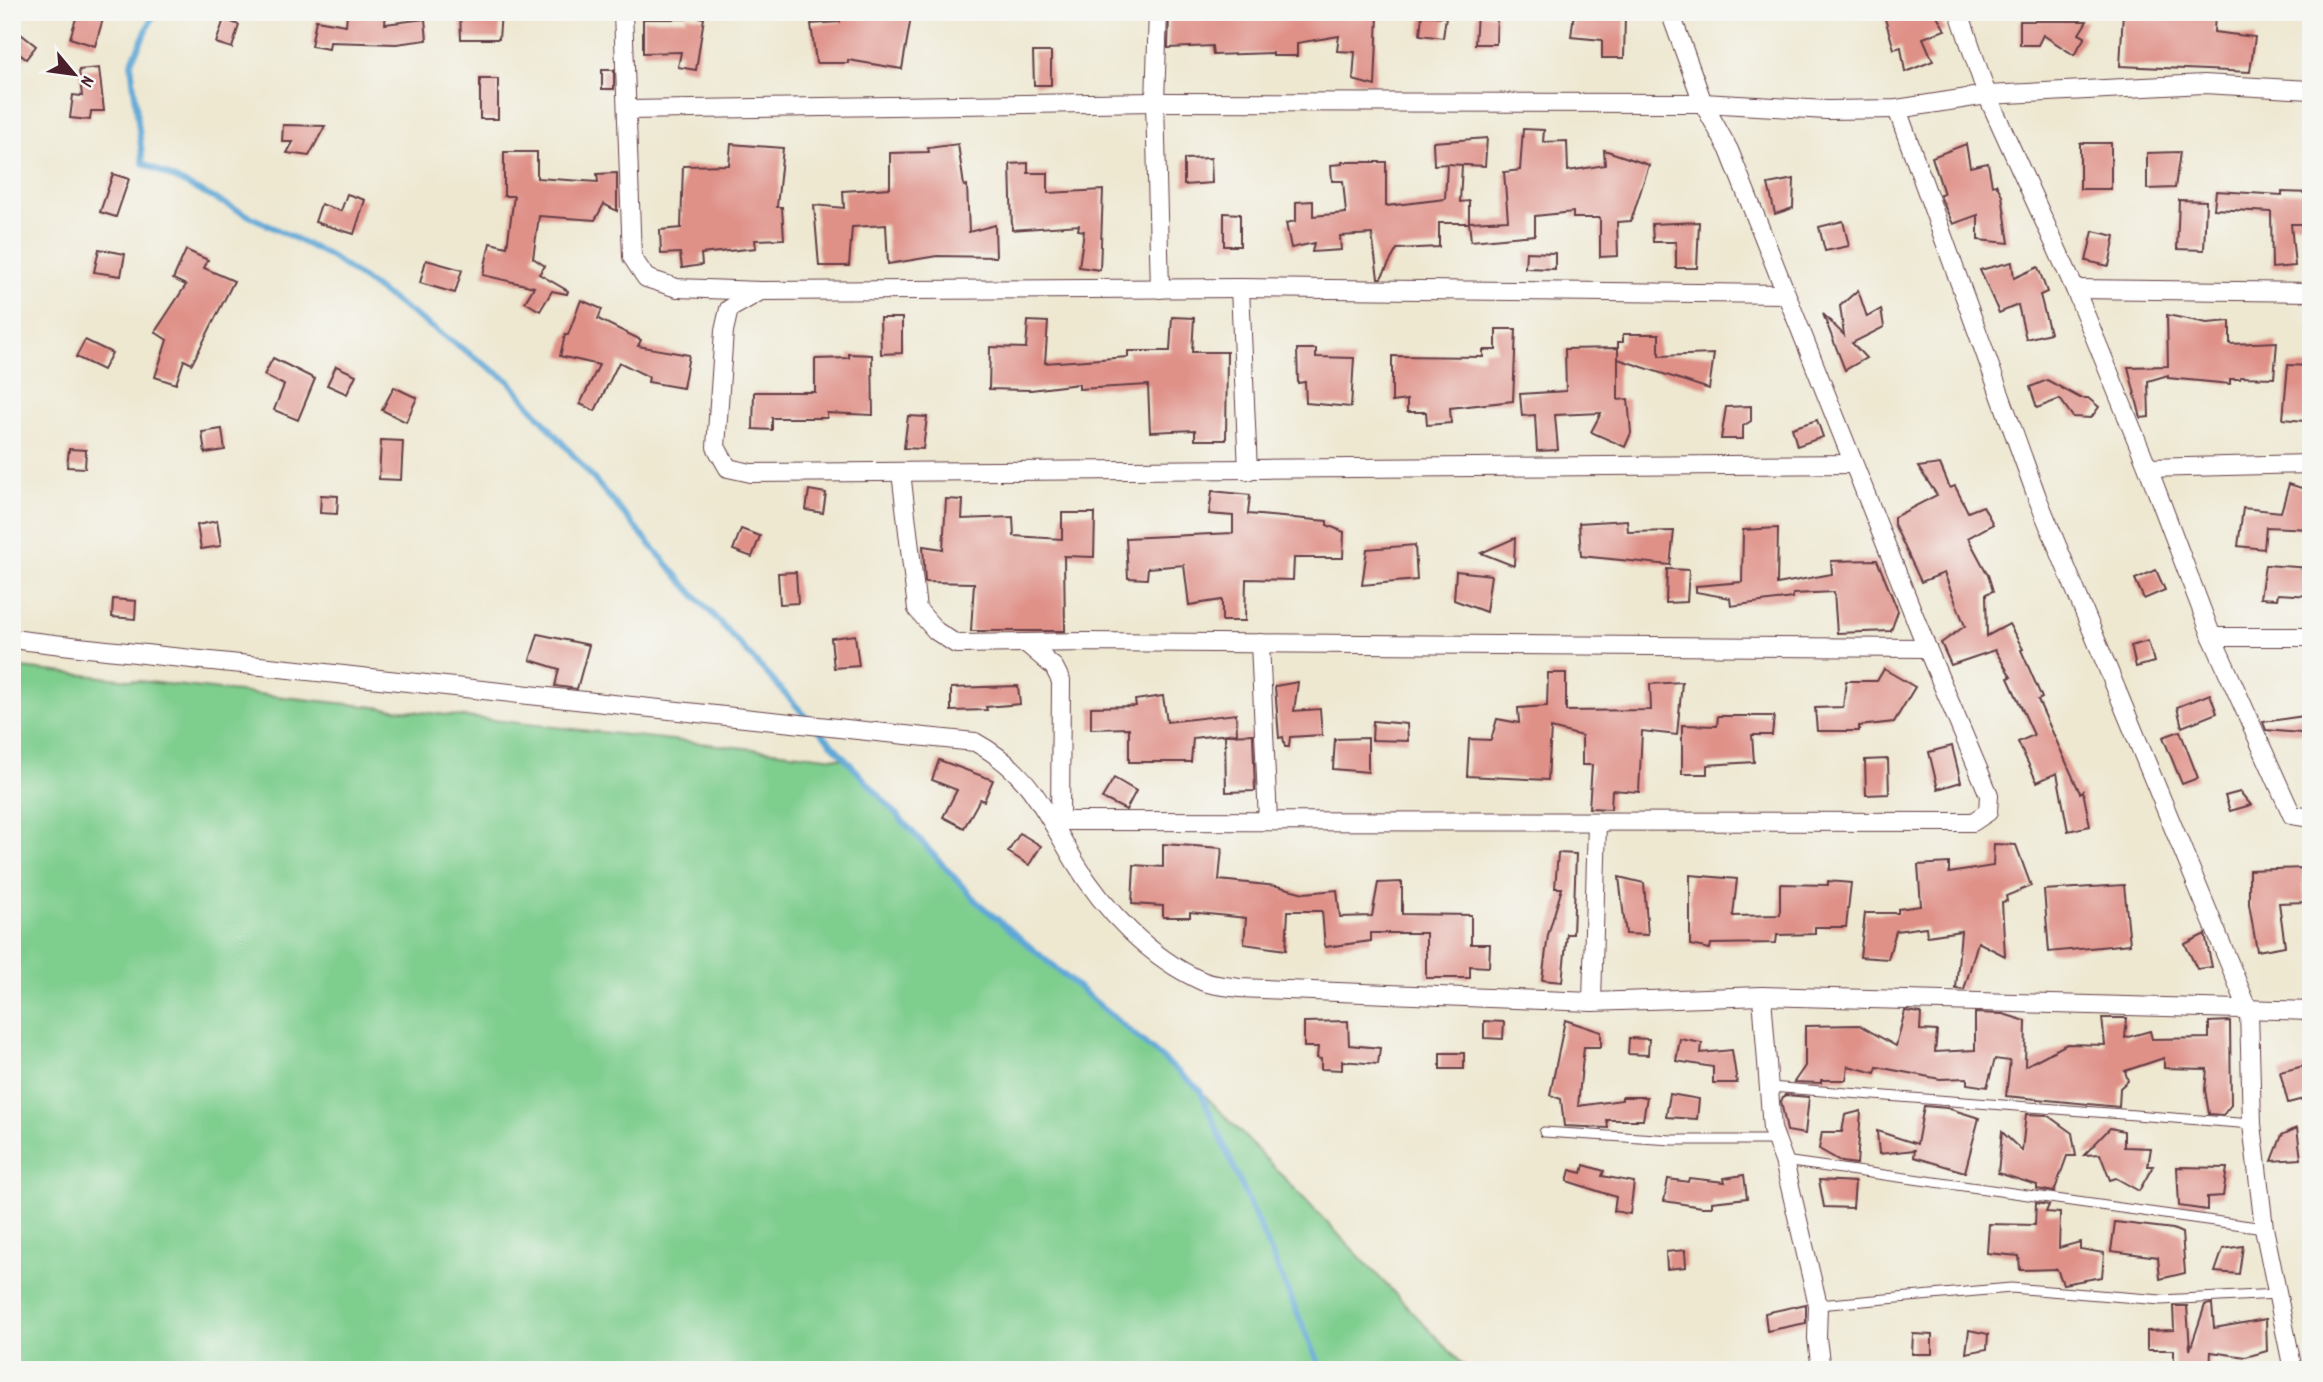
<svg xmlns="http://www.w3.org/2000/svg" width="2323" height="1382" font-family="Dekko,sans-serif">
  <rect width="100%" height="100%" fill="#f6f6f2"/>
  <filter id="ink" filterUnits="userSpaceOnUse"><feTurbulence type="fractalNoise" baseFrequency=".0143" numOctaves="2"/><feDisplacementMap in="SourceGraphic" scale="14" xChannelSelector="R" yChannelSelector="G"/><feConvolveMatrix kernelMatrix="1 2 1 2 8 2 1 2 1" color-interpolation-filters="sRGB"/></filter>
  <filter id="wash" filterUnits="userSpaceOnUse"><feTurbulence type="fractalNoise" baseFrequency=".00686" numOctaves="4" result="noise"/><feDisplacementMap in="SourceGraphic" scale="28" xChannelSelector="R" yChannelSelector="G"/><feGaussianBlur stdDeviation="1.57" result="paint"/><feColorMatrix in="noise" values="0 0 0 0 0 0 0 0 0 0 0 0 0 0 0 0 0 1.4 0 .05"/><feComposite in="paint" operator="in"/></filter>
  <g filter="url(#wash)">
    <rect width="100%" height="100%" fill="#eee8d1"/>
    <path fill="#7ece8e" stroke="#64765c" stroke-width="2" d="M12,667L845,759L977,902L1200,1090L1468,1370H12Z"/>
    <g fill="none" stroke-linecap="round" stroke-linejoin="round">
      <g stroke="#5fa7d6" stroke-width="6">
        <path d="M155,12L131,63L143,163L328,255L509,381L680,579L811,722"/>
        <path d="M819,730L977,902L1200,1090L1322,1370"/>
      </g>
    </g>
    <g id="blocks">
      <g fill="#df9188">
        <path d="M78,12H105L95,46L70,38Z"/>
        <path d="M368,12H386L385,24L425,19L427,40L396,44L330,42L329,49L311,46L316,20L346,25L347,14Z"/>
        <path d="M460,12H501L499,39H461Z"/>
        <path d="M1169,12H1358L1378,15L1375,86L1353,80L1355,52L1337,51L1339,36L1297,43V56H1273V53L1213,55L1212,46L1168,48Z"/>
        <path d="M1883,12H1935L1945,30L1923,38L1933,61L1905,72L1901,47L1894,49Z"/>
        <path d="M2123,12H2215L2214,32L2255,37L2250,72L2120,66Z"/>
        <path d="M840,13H888L911,17L902,69L848,60V63H816L811,24L840,22Z"/>
        <path d="M1574,13L1625,16L1624,58H1602V40L1571,37Z"/>
        <path d="M1477,14H1497L1496,44H1475Z"/>
        <path d="M686,15L704,18L696,70L678,67L681,52L643,53V19H686Z"/>
        <path d="M1422,15L1446,17L1443,38L1420,35Z"/>
        <path d="M224,19L239,25L232,48L216,43Z"/>
        <path d="M2020,21H2087L2079,34L2085,37L2074,55L2043,35L2038,45H2020Z"/>
        <path d="M12,27L36,46L26,59L12,48Z"/>
        <path d="M1033,52H1051V85H1034Z"/>
        <path d="M99,68L104,111H91L90,120L70,118L73,95L82,96L79,70Z"/>
        <rect x="602" y="70" width="12" height="19"/>
        <rect x="480" y="79" width="18" height="40"/>
        <path d="M283,125L325,126L309,156L287,153L293,142H282Z"/>
        <path d="M1523,129L1544,130L1543,142L1567,141L1568,171L1605,165L1604,150L1649,165L1631,221L1617,222L1618,256L1600,257V218H1573V212L1535,216V235L1471,241L1469,222L1508,220L1504,172L1520,170Z"/>
        <path d="M1487,138L1485,166L1447,164L1462,165L1460,202L1469,201V223H1439V247L1397,249L1381,278H1378L1372,234L1340,236L1341,250L1312,252L1314,243L1291,248L1286,223L1296,221V202L1313,201V216L1346,213L1343,181H1332L1331,165L1342,164V162H1386V206L1445,199L1447,164L1434,165L1433,142Z"/>
        <rect x="2080" y="143" width="31" height="46"/>
        <path d="M731,144L783,148L777,207H782L784,239L755,240L756,248L701,254L702,265L682,268L680,253L661,254L660,230L681,228L683,166L729,165Z"/>
        <path d="M958,144L964,186L967,185L969,232L995,225L996,257L937,256L888,264L886,225L852,227L849,266H819L814,205L844,208L843,191L890,188V153L929,152L928,148Z"/>
        <path d="M1966,144L1970,167L1988,163L1992,185L1996,184L2002,195L2009,243L1978,240V215L1953,224L1943,203L1940,195L1944,194L1932,157Z"/>
        <path d="M504,152H537V178L598,182L597,174L617,173V211L604,204L595,220L539,216L533,258L545,266L539,274L568,291L567,294L552,291L540,311L525,302L534,287L483,275L490,243L507,247L514,196H504Z"/>
        <path d="M2180,152L2175,188L2147,189V153Z"/>
        <path d="M1211,158L1212,183L1184,185V159Z"/>
        <path d="M1028,163V173H1048V193L1103,190L1100,270L1079,267L1084,231L1078,230L1079,225L1012,230L1010,164Z"/>
        <path d="M113,174L129,179L116,217L100,212Z"/>
        <path d="M1794,179L1793,208L1775,214L1768,184Z"/>
        <path d="M2216,191L2282,195V192L2311,193V224H2291L2295,266L2272,268L2271,212L2214,209Z"/>
        <path d="M347,194L365,200L354,234L315,222L321,204L341,211Z"/>
        <path d="M2179,200L2206,201L2204,250L2177,249Z"/>
        <path d="M1224,213L1240,214V246H1224Z"/>
        <path d="M1843,221L1849,246L1825,251L1819,227Z"/>
        <path d="M1699,222L1697,268H1676V242H1653L1652,224Z"/>
        <path d="M2093,231L2115,236L2109,266L2086,261Z"/>
        <path d="M99,249L125,254L121,276L94,272Z"/>
        <path d="M186,250L208,260L204,268L234,281L192,364L184,360L176,384L155,377L167,340L155,332L186,285L173,279Z"/>
        <path d="M1526,252L1555,253V269L1525,268Z"/>
        <path d="M426,260L462,270L455,293L420,283Z"/>
        <path d="M2012,262L2014,278L2038,267L2047,292L2040,295L2050,333L2026,339L2018,305L1999,313L1980,270Z"/>
        <path d="M1858,290L1867,317L1881,309L1884,327L1852,343L1866,358L1845,370L1823,314L1844,335L1840,306Z"/>
        <path d="M581,300L602,309L598,319L641,340L638,346L689,355L683,388L648,382L649,377L619,362L595,411L580,404L599,365L560,356L565,335H568Z"/>
        <path d="M2167,315L2207,323L2230,321V344L2277,342L2274,378L2240,377V379H2230V384L2168,378V375L2148,381L2149,417L2141,418L2128,367L2168,366Z"/>
        <path d="M1172,317L1194,318L1192,352H1227L1226,440H1195V430L1150,432L1148,385L1079,389V384L1031,390L989,389L990,347L1026,348L1028,321L1048,322L1045,363L1128,357V351H1170Z"/>
        <path d="M880,318H902V353L881,354Z"/>
        <path d="M1496,329H1516L1513,401L1450,408L1451,423L1427,425L1426,412H1407V400L1392,402V356L1483,357V350H1496Z"/>
        <path d="M1623,334H1659V356L1714,354L1709,389L1618,359V342H1623Z"/>
        <path d="M85,340L112,353L103,370L76,357Z"/>
        <path d="M1618,348V400L1628,399L1631,433L1625,447L1591,432L1601,413L1555,415L1558,450L1537,451L1535,415L1522,416L1520,394L1566,391L1565,349Z"/>
        <path d="M1297,349H1316V357L1354,358L1351,407L1306,403L1305,382L1298,383Z"/>
        <path d="M849,354L872,355L873,415L827,413V418H772V430L753,429L754,392H815V359L849,358Z"/>
        <path d="M273,358L315,379L298,420L274,410L284,385L264,375Z"/>
        <path d="M2288,365L2309,366L2304,421L2283,419Z"/>
        <path d="M336,366L356,375L347,394L327,385Z"/>
        <path d="M2047,380L2080,398H2088L2099,407L2091,418L2073,417L2060,399L2037,408L2030,387Z"/>
        <path d="M394,387L417,398L406,422L382,410Z"/>
        <path d="M1751,406V421L1743,426V439H1721L1726,407Z"/>
        <path d="M908,416L927,417L923,449L904,448Z"/>
        <path d="M1817,420L1823,437L1797,446L1792,428Z"/>
        <path d="M222,429L225,450L205,453L202,432Z"/>
        <path d="M381,440L403,441L401,480L379,479Z"/>
        <path d="M69,449L86,450L85,468L67,467Z"/>
        <path d="M1940,464L1950,488L1955,486L1968,512L1983,506L1993,524L1968,538L1988,575L1993,591L1986,594L1987,636L2009,624L2023,649L2021,650L2042,698L2038,700L2080,793L2083,791L2090,826L2068,831L2057,773L2037,782L2018,742L2034,735L2008,678L2011,677L1995,650L1951,665L1941,643L1965,626L1944,573L1921,582L1894,524V517L1937,495L1918,467Z"/>
        <path d="M2289,484L2311,491V529L2266,527L2264,549L2238,546L2243,508L2281,512Z"/>
        <path d="M809,490L826,493L823,513L806,510Z"/>
        <path d="M1212,491L1250,495L1248,514L1327,521V525L1344,532L1343,558H1294L1293,580L1246,579L1245,621H1222V600L1189,605L1184,565L1148,568L1147,579L1128,578L1126,538L1233,533V516L1209,514Z"/>
        <path d="M321,495L338,496L337,514L320,513Z"/>
        <path d="M946,499L963,500L962,519L1013,517L1014,536L1062,539V513H1095L1094,557L1064,556L1065,631H971L974,583L925,582L923,546L943,549Z"/>
        <path d="M1627,520L1628,532L1674,531L1670,565L1581,556L1579,523Z"/>
        <path d="M217,521L221,546L201,549L197,525Z"/>
        <path d="M1778,528L1777,584L1832,574L1831,561L1877,560L1898,611L1891,631L1837,633L1834,592L1793,594L1792,598L1731,606L1730,598L1696,592V586L1742,582L1743,530Z"/>
        <path d="M741,529L760,536L752,557L733,550Z"/>
        <path d="M1515,538L1514,566L1481,553Z"/>
        <path d="M1415,545L1417,580L1362,585L1367,549Z"/>
        <path d="M2265,565L2311,568V596L2278,594L2277,599L2260,598Z"/>
        <path d="M1667,569L1689,570L1687,602L1666,603Z"/>
        <path d="M2156,570L2165,590L2144,599L2135,579Z"/>
        <path d="M1456,571L1491,575L1486,612L1454,600Z"/>
        <path d="M796,572L798,603L780,604L778,573Z"/>
        <path d="M113,599L136,601L135,619L112,617Z"/>
        <path d="M538,634L589,645L577,689L555,686L559,669L530,660Z"/>
        <path d="M855,635L859,666L834,668L831,638Z"/>
        <path d="M2148,641L2154,662L2136,667L2131,646Z"/>
        <path d="M1884,669L1915,687L1894,722L1859,726V731H1817L1815,708L1843,707L1846,681H1877Z"/>
        <path d="M1548,673H1566V711L1651,710L1650,684L1682,682L1677,735L1642,731L1639,792L1612,790L1611,809L1589,808L1592,765H1582V736L1551,728L1548,780L1467,776L1469,739L1491,740L1497,719L1519,723L1518,708L1547,706Z"/>
        <path d="M1298,682L1294,711L1320,709L1322,735L1290,737L1289,747H1285L1283,737L1279,738L1275,686Z"/>
        <path d="M1018,686L1020,704L986,707L987,710L951,711V688Z"/>
        <path d="M2210,694L2217,713L2182,727L2177,707Z"/>
        <path d="M1163,696L1167,722L1236,714L1237,733L1193,738L1191,762H1129V728L1091,729V707L1136,706L1135,700Z"/>
        <path d="M2311,715V734L2266,730L2263,722Z"/>
        <path d="M1718,716H1774L1772,735H1752L1754,762L1707,765V774H1682V725L1717,726Z"/>
        <path d="M1373,721L1407,724L1408,741L1372,740Z"/>
        <path d="M2180,731L2198,778L2182,784L2163,737Z"/>
        <path d="M1253,734L1255,791L1226,792L1225,735Z"/>
        <path d="M1368,738V772L1333,769L1335,739Z"/>
        <path d="M1952,746L1961,782L1938,789L1929,752Z"/>
        <path d="M1888,759L1889,794L1866,795L1865,760Z"/>
        <path d="M939,760L993,780L984,801L980,799L964,828L943,817L957,790L932,780Z"/>
        <path d="M1114,778L1136,791L1126,810L1102,798Z"/>
        <path d="M2240,792L2251,805L2230,811L2225,796Z"/>
        <path d="M1020,833L1041,846L1029,865L1008,852Z"/>
        <path d="M1163,844L1222,848L1219,880L1277,886L1304,893L1337,890L1340,917L1372,916L1378,883L1402,882V914L1471,915V944H1490L1489,967L1470,966V978H1426V933H1371V941L1325,947L1322,911H1288L1286,950L1244,944L1246,918L1190,912V917H1163V906L1132,904L1134,865L1163,867Z"/>
        <path d="M1994,844L2016,845L2031,886L2006,896L2007,901L2002,902L2005,956L1978,942L1964,990L1956,989L1961,931L1927,936L1926,927L1896,931L1888,959L1860,957L1865,913H1898V909L1921,906L1918,865L1949,863V873L1993,866Z"/>
        <path d="M1558,853L1576,854L1573,934H1567L1562,982L1542,980L1548,935L1562,888H1555Z"/>
        <path d="M2303,868L2304,902L2279,903L2285,946L2257,951L2249,904V870Z"/>
        <path d="M1690,875L1737,879L1733,916L1780,915V884L1828,885V881L1851,883L1846,927H1815V934L1777,935L1776,943L1711,944L1710,949L1690,945Z"/>
        <path d="M1619,877L1644,883L1648,935L1626,934Z"/>
        <path d="M2124,885L2130,944L2049,952L2044,890Z"/>
        <path d="M2205,934L2212,967L2197,969L2185,944Z"/>
        <path d="M1905,1011L1921,1013L1920,1030L1937,1031L1935,1052L1975,1050V1013L2003,1014L2026,1021L2025,1066L2067,1044L2105,1045L2102,1018H2127L2125,1038L2150,1031L2152,1039L2209,1038V1022L2230,1021L2231,1105L2223,1115L2209,1114L2205,1090L2207,1069L2164,1068V1058L2125,1071L2128,1081L2120,1088L2119,1107L2006,1096L2010,1061L1995,1059L1987,1087L1967,1084V1078L1940,1079L1877,1067L1875,1073L1848,1066L1846,1080H1821V1083L1794,1082L1805,1066V1026L1859,1025L1896,1046Z"/>
        <path d="M1565,1020L1601,1032V1047H1584L1578,1106L1622,1100V1097H1647L1643,1120H1607L1608,1128L1564,1126L1561,1099L1550,1095Z"/>
        <path d="M1348,1021L1349,1045L1380,1048L1378,1064L1342,1061V1070L1321,1069V1059L1317,1058L1318,1047H1304V1022Z"/>
        <path d="M1484,1021L1504,1022L1503,1039L1484,1038Z"/>
        <path d="M1629,1038L1649,1039L1648,1055L1628,1054Z"/>
        <path d="M1680,1039L1702,1043L1701,1053L1732,1050L1737,1083H1713V1067L1676,1061Z"/>
        <rect x="1440" y="1053" width="24" height="16"/>
        <path d="M2308,1065L2311,1097L2288,1103L2280,1072Z"/>
        <path d="M1670,1094L1699,1099L1697,1119L1666,1117Z"/>
        <path d="M1785,1095L1809,1097L1805,1134L1787,1131L1781,1101Z"/>
        <path d="M1924,1106L1947,1108L1979,1118L1965,1172L1914,1157L1915,1150L1879,1154L1877,1131L1917,1144Z"/>
        <path d="M1861,1111L1857,1164L1842,1162L1819,1149L1822,1132H1842L1845,1115Z"/>
        <path d="M2026,1114L2047,1115L2072,1133L2076,1156H2067L2054,1192L2037,1189V1185L1998,1173L2002,1132L2022,1151Z"/>
        <path d="M2110,1128L2124,1131V1147L2151,1148L2148,1166H2153L2139,1191L2116,1178L2110,1180L2100,1154L2084,1155Z"/>
        <path d="M2297,1128L2301,1159L2272,1161L2282,1135Z"/>
        <path d="M1584,1165L1604,1171L1602,1176L1634,1182L1630,1214L1614,1211L1616,1197L1567,1181L1570,1170L1582,1173Z"/>
        <path d="M2177,1167L2227,1168L2223,1196L2207,1197V1210L2179,1206Z"/>
        <path d="M1744,1175L1747,1198L1712,1202V1207H1702L1664,1201L1668,1179L1688,1182L1689,1178L1725,1182L1724,1178Z"/>
        <path d="M1819,1180L1855,1182L1853,1208L1824,1207Z"/>
        <path d="M2036,1203L2049,1205L2046,1212L2060,1213L2059,1248L2080,1242V1249L2104,1253L2102,1277L2063,1284L2057,1269L2020,1270L2019,1256L1987,1253L1989,1224L2035,1225Z"/>
        <path d="M2115,1222L2173,1229L2182,1233L2185,1273L2160,1279L2158,1257L2111,1251Z"/>
        <path d="M2243,1246L2239,1274L2215,1272L2223,1249Z"/>
        <path d="M1685,1250L1686,1267L1667,1269L1666,1252Z"/>
        <path d="M1806,1304V1323L1767,1331L1765,1313Z"/>
        <path d="M2212,1304L2214,1328L2266,1319L2267,1351L2246,1357L2211,1352L2210,1370H2174V1350H2147V1331L2174,1330L2173,1306H2187L2190,1350L2205,1305Z"/>
        <path d="M1969,1330L1988,1334L1987,1349L1966,1353Z"/>
        <path d="M1913,1334L1932,1335V1354H1912Z"/>
      </g>
    </g>
  </g>
  <g filter="url(#ink)">
    <use href="#blocks" fill-opacity="0" stroke="#633d44" stroke-width="2"/>
    <g fill="none" stroke-linecap="round" stroke-linejoin="round">
      <g stroke="#633d44" stroke-width="11">
        <g id="lane">
          <path d="M1769,1087L2252,1124"/>
          <path d="M1544,1132L1672,1140H1777"/>
          <path d="M1784,1161L2264,1228"/>
          <path d="M1818,1305L2011,1288L2161,1300L2278,1294"/>
        </g>
      </g>
      <g stroke="#633d44" stroke-width="20">
        <g id="street">
          <path d="M623,12L632,257L646,278L677,288L761,291L1240,288L1786,294"/>
          <path d="M1158,12L1155,102L1160,289"/>
          <path d="M1959,12L1987,95L2075,289L2148,468L2212,637L2292,815L2311,818"/>
          <path d="M1897,109L2037,497L2249,1011L2252,1124L2264,1228L2293,1370"/>
          <path d="M627,110L1155,102L1703,103L1827,110L1897,109L1987,95L2204,84L2311,90"/>
          <path d="M1240,288L1248,471"/>
          <path d="M2075,289L2311,292"/>
          <path d="M759,292L729,309L724,331L716,447L728,468L751,473L1853,464"/>
          <path d="M2148,468L2311,464"/>
          <path d="M901,472L917,609L936,631L956,644L1085,642L1927,648"/>
          <path d="M2212,637H2311"/>
          <path d="M12,639C131,654 250,664 370,678C571,700 773,722 975,742C1031,773 1044,810 1075,862C1104,910 1150,958 1202,981C1213,986 1228,986 1239,988L1592,1002L1762,996L2311,1011"/>
          <path d="M1260,643L1268,821"/>
          <path d="M1027,644L1054,667L1061,681L1060,821"/>
          <path d="M1054,821L1973,822L1988,812L1989,795L1927,648L1729,150L1703,103L1670,12"/>
          <path d="M1762,996L1772,1129L1784,1161L1818,1305L1817,1338L1821,1370"/>
          <path d="M1592,1002L1597,822"/>
        </g>
      </g>
      <use href="#lane" stroke="#fff" stroke-width="9"/>
      <use href="#street" stroke="#fff" stroke-width="18"/>
    </g>
  </g>
  <rect width="2323" height="1382" fill="none" stroke="#f6f6f2" stroke-width="42"/>
  <g transform="translate(74 74) rotate(119)" stroke="#f6f6f2" stroke-width="5" paint-order="stroke">
  <path d="M0-5L12 26L0 18L-12 26Z" fill="#4a1f2b"/>
  <text y="-10" font-size="19" font-weight="bold" text-anchor="middle" fill="#4a1f2b">N</text>
  </g>
</svg>
